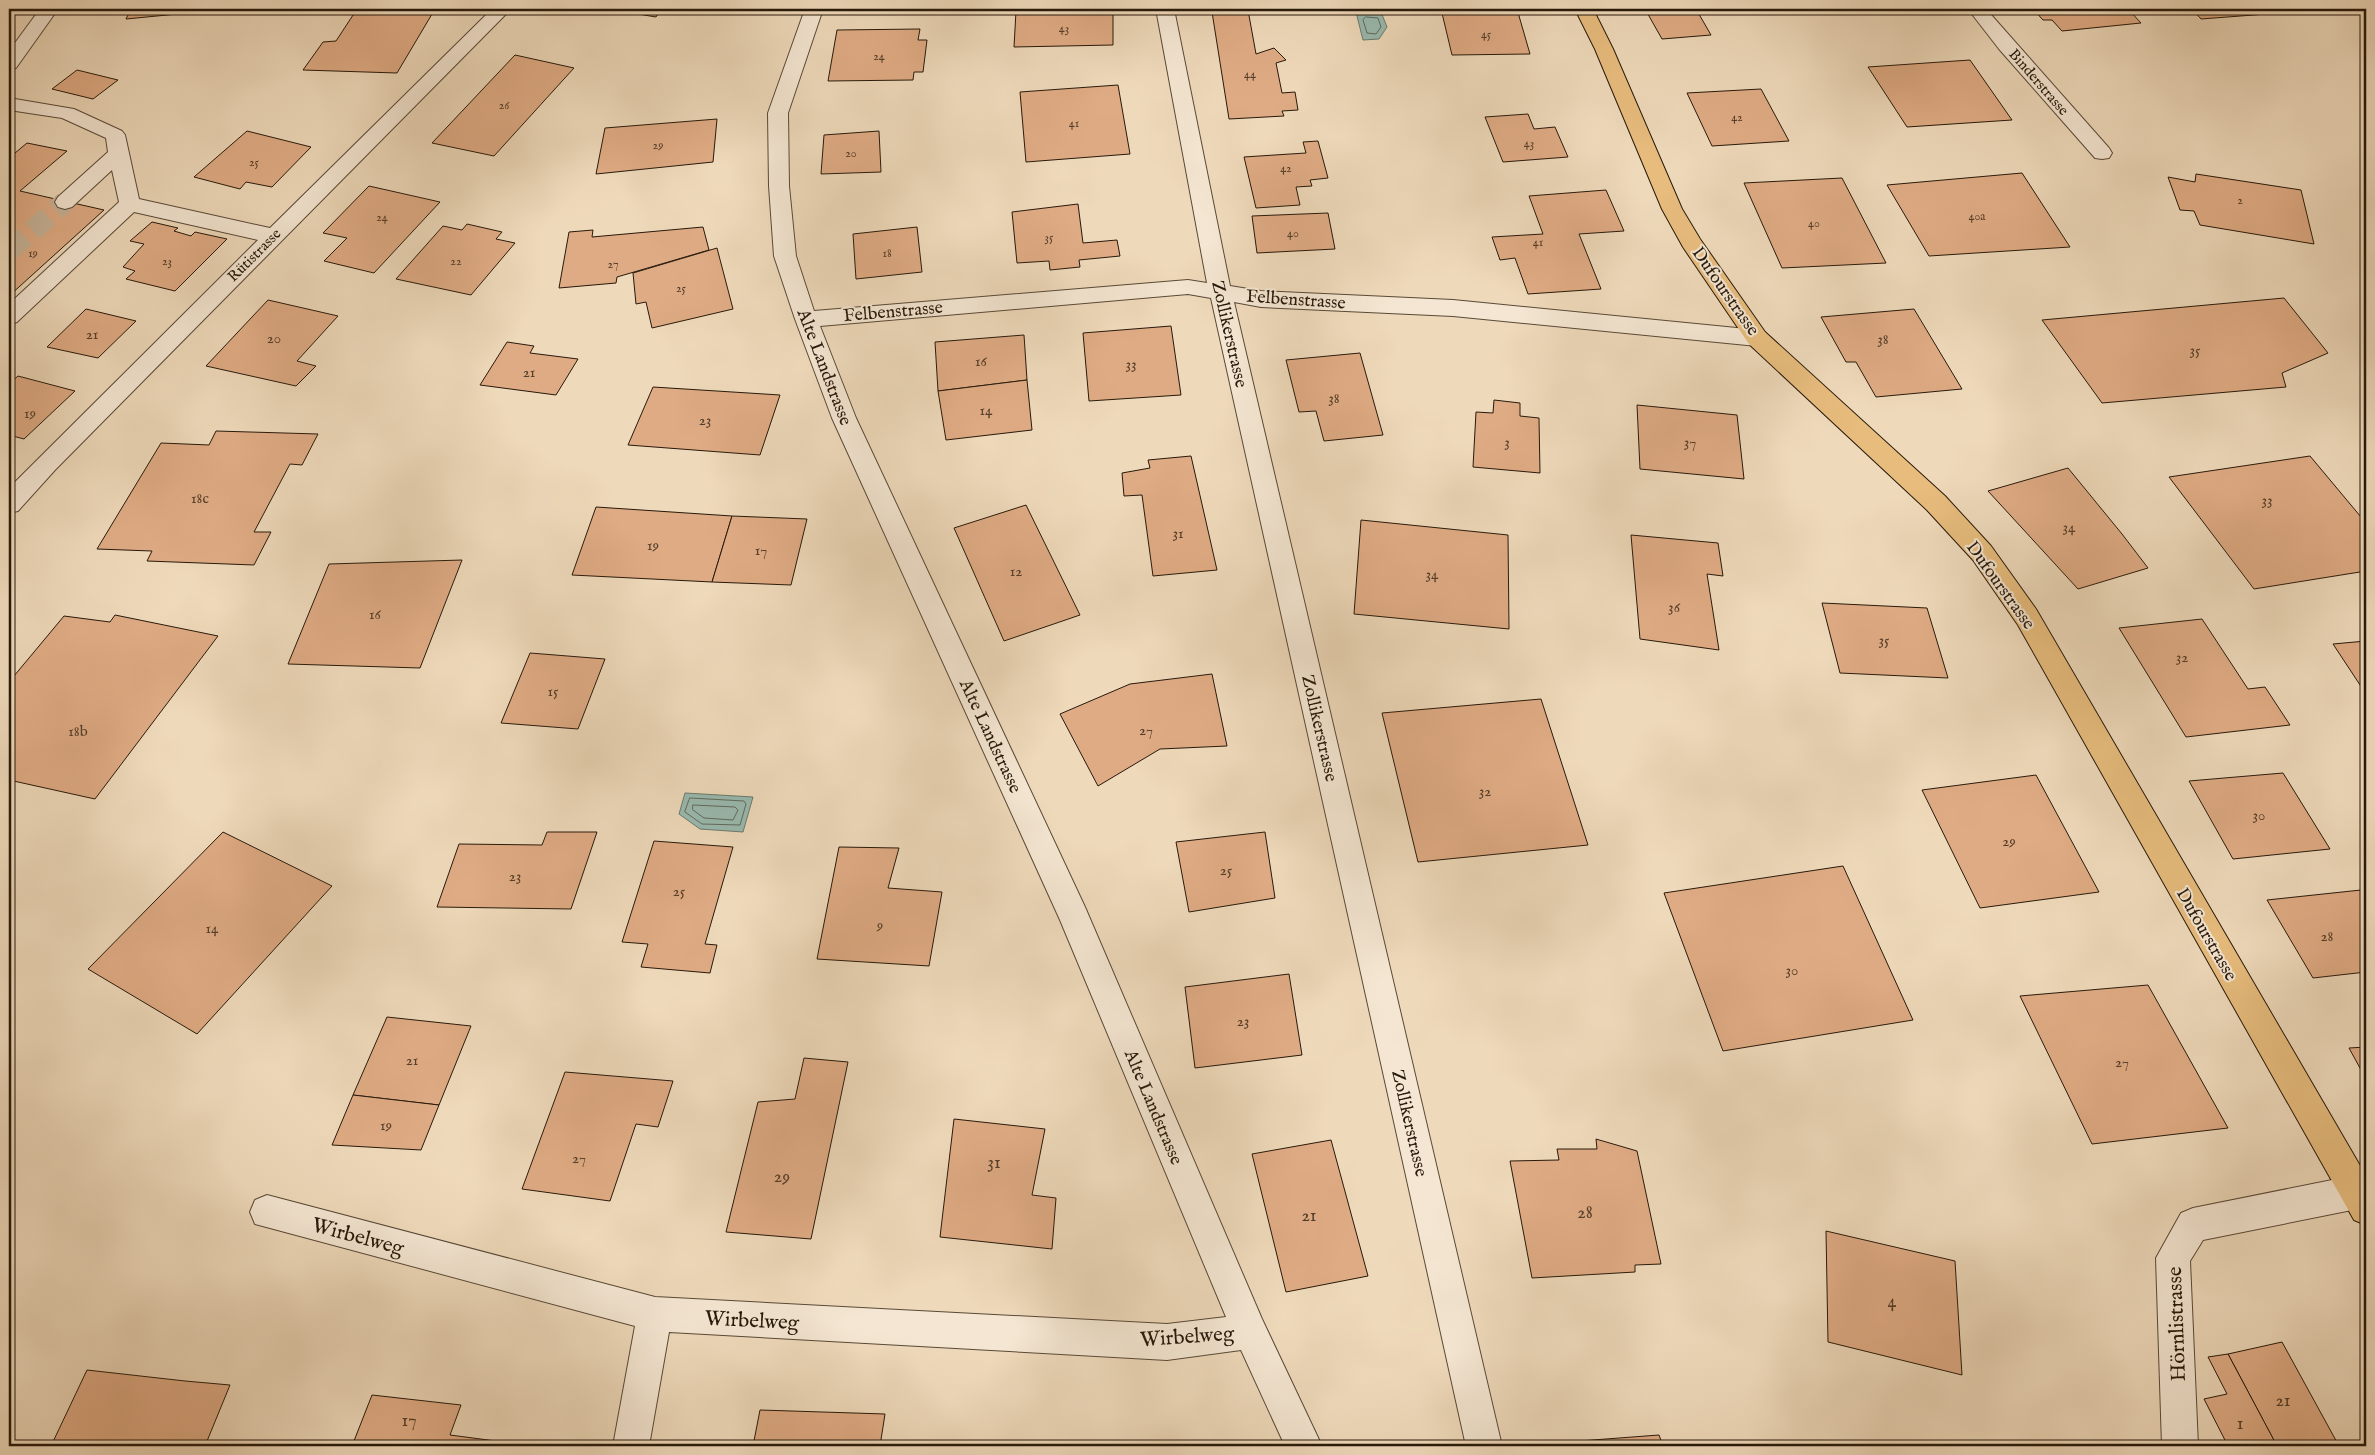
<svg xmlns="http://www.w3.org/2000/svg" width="2375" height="1455" font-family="'IM FELL English',serif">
  <rect width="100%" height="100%" fill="#eed9ba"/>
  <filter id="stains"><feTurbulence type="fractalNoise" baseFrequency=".004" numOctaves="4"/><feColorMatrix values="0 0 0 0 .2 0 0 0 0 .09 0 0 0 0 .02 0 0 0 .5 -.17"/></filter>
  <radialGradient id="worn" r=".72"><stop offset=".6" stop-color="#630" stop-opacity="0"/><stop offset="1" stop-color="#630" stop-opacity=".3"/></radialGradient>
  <g fill="#99bab0" stroke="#6b7a6e">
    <path d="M1356,12H1381L1387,27L1379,39L1363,40Z"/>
    <path d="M685,793L753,797L743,832L700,829L679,814Z"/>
  </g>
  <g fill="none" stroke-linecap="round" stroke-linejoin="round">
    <g stroke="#606a5e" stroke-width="1">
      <path d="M1366,17L1378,18L1381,27L1376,34L1367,33L1363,20Z"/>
      <path d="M690,798L744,801L746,804L740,825L702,824L685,812Z"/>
      <path d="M693,805L735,807L738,810L733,820L704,818L693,810Z"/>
    </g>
  </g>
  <g fill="#dfab84" stroke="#27190b">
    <path d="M131,9H229L126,19Z"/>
    <path d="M357,9H435L397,73L303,70L323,42L336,41Z"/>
    <path d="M608,9H661L656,17Z"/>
    <path d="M1082,9H1113V45L1014,47L1016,11Z"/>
    <path d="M1441,9H1517L1530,54L1452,55Z"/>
    <path d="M1645,9H1696L1711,35L1662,39Z"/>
    <path d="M2033,9H2128L2141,23L2062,31L2052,20H2043Z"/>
    <path d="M2192,9H2276L2280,13L2201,19Z"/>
    <path d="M1248,10L1256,54L1274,48L1286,60L1276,63L1282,93L1295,92L1298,110L1282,111L1284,116L1229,119L1212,12Z"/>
    <path d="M920,29L918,40H927L923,72H914L913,80L828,81L837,30Z"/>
    <path d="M515,55L574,68L494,156L432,143Z"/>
    <path d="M1970,60L2012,120L1907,127L1868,67Z"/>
    <path d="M77,70L118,80L93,99L52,89Z"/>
    <path d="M1118,85L1130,154L1026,162L1020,92Z"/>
    <path d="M1761,89L1789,141L1712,146L1687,93Z"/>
    <path d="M1528,114L1534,129L1555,127L1568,157L1503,162L1485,117Z"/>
    <path d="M717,119L713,162L596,174L605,128Z"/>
    <path d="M247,131L311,147L272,187L246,182L240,189L194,177Z"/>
    <path d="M879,131L881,172L821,174L824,135Z"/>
    <path d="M1318,141L1328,178L1310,180L1312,186L1296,187L1300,205L1256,208L1244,157L1306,153L1303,142Z"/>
    <path d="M27,143L67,151L20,191L104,210L9,296V158Z"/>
    <path d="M2022,173L2070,247L1929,256L1887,185Z"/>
    <path d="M2196,174L2301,190L2314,244L2200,225L2194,211L2180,210L2168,177L2195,182Z"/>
    <path d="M1842,178L1886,263L1782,268L1744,183Z"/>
    <path d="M369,186L440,202L374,273L324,261L347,238L323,233Z"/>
    <path d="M1606,190L1624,231L1579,234L1601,289L1528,294L1515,258L1500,260L1492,237L1543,234L1529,196Z"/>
    <path d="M1078,204L1083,243L1117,240L1120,256L1079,260L1080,267L1050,270L1049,261L1017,263L1012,212Z"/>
    <path d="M1328,213L1335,249L1257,253L1252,216Z"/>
    <path d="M152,222L178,228L174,231L191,236L195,232L227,239L175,291L126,279L135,271L123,267L144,244L130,241Z"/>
    <path d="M467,224L502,232L496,239L515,243L471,295L396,279L443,226L462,230Z"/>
    <path d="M703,227L709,250L617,277L616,283L559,288L569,232L593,230L592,237Z"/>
    <path d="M917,227L922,272L856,279L853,234Z"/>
    <path d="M717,248L733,309L652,328L646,302L636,304L633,273Z"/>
    <path d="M2284,298L2328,353L2282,373L2286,387L2102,403L2042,320Z"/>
    <path d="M268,300L338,316L297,361L316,366L296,386L206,366Z"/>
    <path d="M86,309L136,321L98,358L47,347Z"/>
    <path d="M1914,309L1962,389L1876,397L1856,362H1846L1821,317Z"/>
    <path d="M1171,326L1181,395L1089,401L1083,333Z"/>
    <path d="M1024,335L1027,380L938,391L935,342Z"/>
    <path d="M507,342L534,346L530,353L578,359L556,395L480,385Z"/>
    <path d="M1360,353L1383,435L1324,441L1316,411L1299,412L1286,360Z"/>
    <path d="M18,376L75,391L24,439L9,435V384Z"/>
    <path d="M1027,380L1032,430L946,440L938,391Z"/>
    <path d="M653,387L780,395L760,455L628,445Z"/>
    <path d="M1494,400L1520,403V416L1539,418L1540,473L1473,467L1476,412L1493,413Z"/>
    <path d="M1637,405L1737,415L1744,479L1640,469Z"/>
    <path d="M216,431L318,434L302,465L290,464L254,532H271L254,565L147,561L152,551L97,549L161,443L209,445Z"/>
    <path d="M1191,456L1217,570L1153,576L1142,495L1124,496L1122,473L1150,468L1148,460Z"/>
    <path d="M2310,456L2366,523V571L2254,589L2169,477Z"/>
    <path d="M2068,468L2122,534L2148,568L2078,589L1988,491Z"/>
    <path d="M1026,505L1080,615L1004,641L954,528Z"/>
    <path d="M596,507L732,516L712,582L572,575Z"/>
    <path d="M732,516L807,519L791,585L712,582Z"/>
    <path d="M1361,520L1508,535L1509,629L1354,614Z"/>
    <path d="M1631,535L1718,543L1723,576L1707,574L1719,650L1640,639Z"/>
    <path d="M462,560L420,668L288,664L329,564Z"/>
    <path d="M1822,603L1927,608L1948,678L1840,673Z"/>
    <path d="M115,615L218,636L95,799L9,780V682L64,616L110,622Z"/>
    <path d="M2202,619L2248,689L2265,687L2290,725L2186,737L2119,628Z"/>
    <path d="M2366,641V694L2333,644Z"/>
    <path d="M530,653L605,659L578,729L501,723Z"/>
    <path d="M1212,674L1227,746L1160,749L1098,786L1060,714L1130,684Z"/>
    <path d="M1541,699L1588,845L1418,862L1382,713Z"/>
    <path d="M2283,773L2330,849L2233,859L2189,781Z"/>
    <path d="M2036,775L2099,892L1980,908L1922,790Z"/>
    <path d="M223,832L332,886L197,1034L88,969Z"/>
    <path d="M547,832H597L571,909L437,907L459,844L542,845Z"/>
    <path d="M1265,832L1275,898L1189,912L1176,842Z"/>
    <path d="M654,841L733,847L705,944L717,945L710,973L641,967L648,944L622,942Z"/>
    <path d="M839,847L899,848L888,888L942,892L929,966L817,959Z"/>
    <path d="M1843,866L1913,1020L1723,1051L1664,893Z"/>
    <path d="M2361,890L2366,899V972L2313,978L2267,900Z"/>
    <path d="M1289,974L1302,1055L1195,1068L1185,987Z"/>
    <path d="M2148,985L2228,1128L2092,1144L2020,996Z"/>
    <path d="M387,1017L471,1026L439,1105L353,1095Z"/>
    <path d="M2366,1047V1079L2349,1048Z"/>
    <path d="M804,1058L848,1062L811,1239L726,1232L758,1102L795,1099Z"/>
    <path d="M565,1072L673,1081L658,1127L636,1124L610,1201L522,1189Z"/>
    <path d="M353,1095L439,1105L421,1150L332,1145Z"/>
    <path d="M954,1119L1045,1129L1032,1195L1056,1198L1052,1249L940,1237Z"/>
    <path d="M1596,1139L1637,1151L1661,1264L1635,1265V1272L1532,1278L1510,1161L1559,1160L1557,1149H1597Z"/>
    <path d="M1331,1140L1368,1276L1286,1292L1252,1154Z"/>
    <path d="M1826,1231L1955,1261L1962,1375L1828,1342Z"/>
    <path d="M2282,1342L2339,1446H2277L2228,1354Z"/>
    <path d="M2228,1354L2277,1446H2228L2204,1399L2227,1394L2208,1357Z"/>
    <path d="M87,1370L185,1381L230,1385L205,1446H51Z"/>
    <path d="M372,1395L461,1405L450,1435L534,1446H352Z"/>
    <path d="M760,1410L885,1414L880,1446H753Z"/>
    <path d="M1659,1435L1663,1446H1567L1566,1442Z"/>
  </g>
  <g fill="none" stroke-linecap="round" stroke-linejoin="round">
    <path stroke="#c6b397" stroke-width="21" stroke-dasharray="21 10" stroke-linecap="butt" d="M9,251L65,202"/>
    <g stroke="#594937" stroke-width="2">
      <g id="minor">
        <path d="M40,9H58L16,68L9,70V51Z"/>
        <path d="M492,9H511L55,470L18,511L9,513V488L258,240L134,212L17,322L9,325V304L119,202L112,170L72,207L65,209L58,207L55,202L58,197L108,152L106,138L62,118L9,110V98L74,109L122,131L125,135L139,199L270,228Z"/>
        <path d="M805,9H823L788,113L789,186L796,256L814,311L1188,280L1207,283L1156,9H1174L1230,286L1261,291L1453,300L1757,330L1765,332L1768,338L1765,344L1757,346L1453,316L1261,307L1234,302L1502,1446H1466L1211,298L1188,294L820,326L856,418L1085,907L1262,1319L1322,1446H1285L1241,1350L1167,1360L669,1332L649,1446H613L635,1326L255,1224L250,1212L255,1200L267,1195L655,1297L1167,1324L1226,1317L1060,920L832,418L795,319L774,256L769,186L768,113Z"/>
        <path d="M1968,9H1986L2109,148L2112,153L2109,158L2102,159L2095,158L1999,49Z"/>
        <path d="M2357,1175L2366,1179V1205L2357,1209L2203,1240L2190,1261L2198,1446H2162L2156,1258L2181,1213L2193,1208Z"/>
      </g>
    </g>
    <g stroke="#27190b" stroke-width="2">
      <path id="major" d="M1575,9H1593L1613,49L1682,209L1700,239L1765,332L1945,496L1991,546L2036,609L2366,1176V1225L2354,1220L2018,625L1973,560L1927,510L1749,344L1683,247L1662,209L1595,49Z"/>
    </g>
    <use href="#minor" fill="#f4e6d2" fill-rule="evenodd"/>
    <use href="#major" fill="#e7bc7d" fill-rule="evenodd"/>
  </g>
  <g text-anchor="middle" stroke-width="4" stroke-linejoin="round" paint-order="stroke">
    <g font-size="12" fill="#553e29">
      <text x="1064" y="32">43</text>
      <text x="1486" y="38">45</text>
      <text x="879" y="60">24</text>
      <text x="1250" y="78">44</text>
      <text x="504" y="109">26</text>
      <text x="1737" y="121">42</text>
      <text x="1074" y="127">41</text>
      <text x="1529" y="147">43</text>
      <text x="658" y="149">29</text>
      <text x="851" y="157">20</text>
      <text x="254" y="166">25</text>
      <text x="1286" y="172">42</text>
      <text x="2240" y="204">2</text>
      <text x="1977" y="220">40a</text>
      <text x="382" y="221">24</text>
      <text x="1814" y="227">40</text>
      <text x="1293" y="237">40</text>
      <text x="1049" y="241">35</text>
      <text x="1538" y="246">41</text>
      <text x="33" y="257">19</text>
      <text x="887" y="257">18</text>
      <text x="167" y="265">23</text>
      <text x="456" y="265">22</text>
      <text x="613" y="268">27</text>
      <text x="681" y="292">25</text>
    </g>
    <g font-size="15" fill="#27190b" stroke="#f4e6d2">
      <text transform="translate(2039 82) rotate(49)" y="5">Binderstrasse</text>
      <text transform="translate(254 255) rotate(-45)" y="5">Rütistrasse</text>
    </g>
    <g font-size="15" fill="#553e29">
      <text x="92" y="339">21</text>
      <text x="274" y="343">20</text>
      <text x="1883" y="344">38</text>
      <text x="2195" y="355">35</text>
      <text x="981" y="366">16</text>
      <text x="1131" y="369">33</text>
      <text x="529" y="377">21</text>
      <text x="1334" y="403">38</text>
      <text x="986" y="415">14</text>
      <text x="30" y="418">19</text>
      <text x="705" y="425">23</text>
      <text x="1507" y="447">3</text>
      <text x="1690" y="447">37</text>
      <text x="200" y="503">18c</text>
      <text x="2267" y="505">33</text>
      <text x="2069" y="532">34</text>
      <text x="1178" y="538">31</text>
      <text x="653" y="550">19</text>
      <text x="761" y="555">17</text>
      <text x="1016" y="576">12</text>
      <text x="1432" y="579">34</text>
      <text x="1674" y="612">36</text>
      <text x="375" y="619">16</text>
      <text x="1884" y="645">35</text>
      <text x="2182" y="662">32</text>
      <text x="553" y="696">15</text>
      <text x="1146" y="735">27</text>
      <text x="78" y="736">18b</text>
      <text x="1485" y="796">32</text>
      <text x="2259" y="820">30</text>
      <text x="2009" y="846">29</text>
      <text x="1226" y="875">25</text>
      <text x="515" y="881">23</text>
      <text x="679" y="896">25</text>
      <text x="880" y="930">9</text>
      <text x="212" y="933">14</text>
      <text x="2327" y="941">28</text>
      <text x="1792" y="975">30</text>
      <text x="1243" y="1026">23</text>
      <text x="412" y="1065">21</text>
      <text x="2122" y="1067">27</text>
      <text x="386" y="1130">19</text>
      <text x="579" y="1163">27</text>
    </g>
    <g font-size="18" fill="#27190b" stroke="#f4e6d2">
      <text transform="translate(1726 291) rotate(55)" y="6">Dufourstrasse</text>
      <text transform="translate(1296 299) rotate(4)" y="6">Felbenstrasse</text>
      <text transform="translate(893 311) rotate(-5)" y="6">Felbenstrasse</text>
      <text transform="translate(1230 334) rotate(77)" y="6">Zollikerstrasse</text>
      <text transform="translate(825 367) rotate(69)" y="6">Alte Landstrasse</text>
      <text transform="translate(2001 585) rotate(54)" y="6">Dufourstrasse</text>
      <text transform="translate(1320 728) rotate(77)" y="6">Zollikerstrasse</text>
      <text transform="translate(991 736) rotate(65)" y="6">Alte Landstrasse</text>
      <text transform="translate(2207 934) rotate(60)" y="6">Dufourstrasse</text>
      <text transform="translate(1154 1107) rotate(67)" y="6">Alte Landstrasse</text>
      <text transform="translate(1410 1123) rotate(77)" y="6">Zollikerstrasse</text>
    </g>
    <g font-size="18" fill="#553e29">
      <text x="994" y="1168">31</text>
      <text x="782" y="1182">29</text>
      <text x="1585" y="1218">28</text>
      <text x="1309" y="1221">21</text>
      <text x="1892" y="1307">4</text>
      <text x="2283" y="1406">21</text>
      <text x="409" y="1426">17</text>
      <text x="2240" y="1429">1</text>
    </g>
    <g font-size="21" fill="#27190b" stroke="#f4e6d2">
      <text transform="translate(358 1236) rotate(15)" y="7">Wirbelweg</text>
      <text transform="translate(752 1320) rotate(3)" y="7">Wirbelweg</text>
      <text transform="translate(2176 1324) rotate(-92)" y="7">Hörnlistrasse</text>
      <text transform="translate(1187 1336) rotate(-4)" y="7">Wirbelweg</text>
    </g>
  </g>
  <rect width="2375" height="1455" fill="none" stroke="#eed9ba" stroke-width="30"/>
  <rect x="10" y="10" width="2355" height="1435" fill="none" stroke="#27190b" stroke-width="2.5"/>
  <rect x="15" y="15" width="2345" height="1425" fill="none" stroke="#27190b"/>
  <rect width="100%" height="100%" filter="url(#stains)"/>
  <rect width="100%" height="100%" fill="url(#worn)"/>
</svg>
